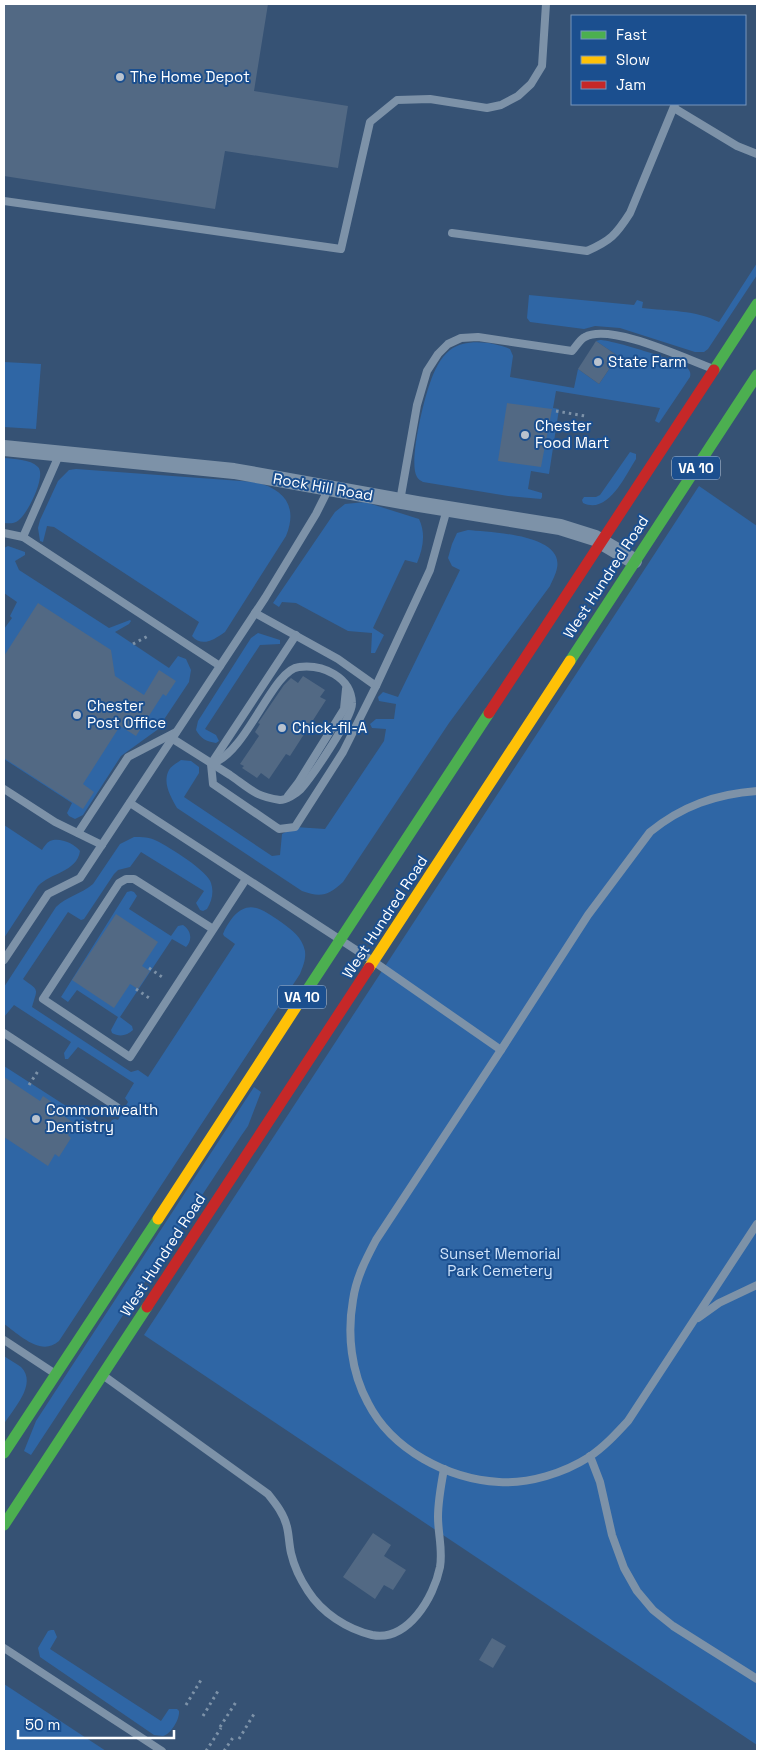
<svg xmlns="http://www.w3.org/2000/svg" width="761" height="1755" font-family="'Space Grotesk',sans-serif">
  <rect width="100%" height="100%" fill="#365274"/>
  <g fill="#2f66a5">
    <path d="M757,263V275L708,349L704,352H695L620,328L595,326L584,329L530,322L527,318L529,295L634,305L637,300L643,302L642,308C668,311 696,310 719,322Z"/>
    <path d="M600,340C612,340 677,360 686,367C690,370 691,373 690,377L659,423L655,421L660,408L556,391L553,408L559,409L549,474L531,471L528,489L542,493V497L541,499L508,496L423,482C421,481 418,479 417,477C408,463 424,399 430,383C434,371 440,358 450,350C466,338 493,342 510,349L513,356L510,377L574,388L578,369L599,384L618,356L596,341Z"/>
    <path d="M4,362L41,364L36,429L4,427Z"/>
    <path d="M630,452L636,454V459C625,476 608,515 583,503L582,500L584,497H596L600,495Z"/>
    <path d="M4,458C14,459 30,459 38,467C47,476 26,518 16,522C12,524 8,523 4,523Z"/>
    <path d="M76,469L255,482C285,489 298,507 286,536L225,632C215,639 202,648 192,636L199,622L54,527L47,526L43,542L40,541L38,528L40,520L58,481L69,470Z"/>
    <path d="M699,486L757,526V1745L144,1335Z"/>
    <path d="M365,502L419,519C426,534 423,548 417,563L405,560L373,628L384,635L375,653H371L372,633L348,631L296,603L282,602L279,607L273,603L335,512L345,504Z"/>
    <path d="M468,530C489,532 564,534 557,568C556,574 552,581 550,586L449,723L343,882C329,895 321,898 302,891L177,808C171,797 162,783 169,770C171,766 177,763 181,760L191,761L199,767V773L184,797L272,856L280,855L282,834L295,827L325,829L384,741L386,729L372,728L370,724L376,719H394L396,704L379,701L378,697L383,692L398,697L460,570L452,566L448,558L452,544L457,533Z"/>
    <path d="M8,546L25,552V555L15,561L19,570L109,628L130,620L131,621L129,624L115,632L169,668L178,656L186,659L191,670L189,682L157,730L121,756L83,815L75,819L69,816L67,813L72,803L4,759V629L12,618L10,616L17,602L4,593V548Z"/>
    <path d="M258,633L280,640V644L260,645L205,729L216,735L219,741L216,743C206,741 201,739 196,730L198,721L251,638Z"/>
    <path d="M4,825L42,850C44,847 46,843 50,841C59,837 74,843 80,851C77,872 50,873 38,886L4,938Z"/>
    <path d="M134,837C142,837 150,837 157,841C169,847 208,871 211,883C214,892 212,901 207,909L203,911L200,910L196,903L204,891L141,852L130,867L118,870L114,874L84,919L81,920L68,912L23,979C39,991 38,987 32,1007L131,1072L138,1070L148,1077L235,944L224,936L223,934C225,928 229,922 233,917C250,898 264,911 281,922C292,930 302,937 305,951C306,960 303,966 300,974L59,1341C41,1357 20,1335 4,1324V1066L105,1131L112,1120L115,1119L118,1120L128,1102L125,1098L134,1083L78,1047L68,1059H65L64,1053L71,1042L14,1005L4,1017V987L56,907C66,897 81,894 93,884L120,844Z"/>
    <path d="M131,891L134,892L137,896L129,909L171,936L178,926L183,925C191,930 193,940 186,947L172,939L120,1017L132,1026L133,1030C127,1036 119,1037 112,1033L111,1030L118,1017L77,990L68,1002L61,997L127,892Z"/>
    <path d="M254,1087L261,1092L248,1126L241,1136L31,1455L24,1451L36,1421Z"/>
    <path d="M4,1356C9,1360 16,1363 21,1367C38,1384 13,1409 4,1424Z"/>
    <path d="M51,1630H54L57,1637L50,1649L161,1721L169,1709H177L179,1711C180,1719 171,1734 163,1736C160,1736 157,1735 154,1735L40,1657L38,1648L48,1631Z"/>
    <path d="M4,1684L106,1751H4Z"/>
  </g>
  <g fill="#526984">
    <path d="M4,4H268L254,91L348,106L338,168L225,151L215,209L4,176Z"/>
    <path d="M596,341L618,356L599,384L578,369Z"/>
    <path d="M507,403L552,409L541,467L498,461Z"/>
    <path d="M38,603L111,650L115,676L144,695L159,670L176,681L166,696L163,694L136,736L120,726L83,784L94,792L83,809L4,758V656Z"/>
    <path d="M303,676L325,690L320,697L326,700L290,756L286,754L269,779L261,773L257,778L242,768L244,766L240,764L259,736L255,732L260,724L258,723L284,685L291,678L298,683Z"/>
    <path d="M116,914L158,942L142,966L150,971L138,989L130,984L114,1008L72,980Z"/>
    <path d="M4,1077L40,1101L43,1096L63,1110L61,1114L75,1124L68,1135L71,1138L59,1157L55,1154L48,1166L4,1137Z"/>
    <path d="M373,1533L391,1545L384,1556L406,1570L393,1590L384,1585L375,1599L343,1577Z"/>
    <path d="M492,1638L506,1646L493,1668L479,1660Z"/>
  </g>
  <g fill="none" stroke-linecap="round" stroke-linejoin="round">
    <g stroke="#7d92a8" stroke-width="3" stroke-dasharray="2.5 4" stroke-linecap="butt">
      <path d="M556,411L585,416"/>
      <path d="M133,644L148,636"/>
      <path d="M149,968L165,979"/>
      <path d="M136,989L152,1000"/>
      <path d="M29,1085L38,1071"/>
      <path d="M186,1705L201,1680"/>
      <path d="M203,1716L218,1691"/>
      <path d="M220,1727L236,1702"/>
      <path d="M239,1739L254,1714"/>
      <path d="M206,1751L221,1728"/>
      <path d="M224,1751L234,1736"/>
    </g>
    <g stroke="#7d92a8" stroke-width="8">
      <path d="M674,108L737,146L757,154"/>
      <path d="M4,201L341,249L370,122L397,100L430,99L487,108L501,105L518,96L531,84L542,66L546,4"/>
      <path d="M452,233L587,251C610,241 616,235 630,213L675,104"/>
      <path d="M60,453L23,537L220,666"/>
      <path d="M400,501L417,405L427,371L438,354L448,344L461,338L478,337L572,351C576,347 580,339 585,337C610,323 684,358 711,368"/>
      <path d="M4,533L23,537"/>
      <path d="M255,613L338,659L376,686"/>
      <path d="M296,635L211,764L213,784L279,829L295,827L343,752L376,686L430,570L447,509"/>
      <path d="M173,739C192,751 211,763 230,775C239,781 248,789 258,794C264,797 274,799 280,800C286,800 296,794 300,790C311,778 353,717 352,703C351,677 323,664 299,667C273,669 247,752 213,763"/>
      <path d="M4,789L55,822L102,845"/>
      <path d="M757,791C716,794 682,806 650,832L588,915L501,1050L376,1240C366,1259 356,1278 353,1300C347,1334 351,1372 368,1403C392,1450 448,1479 499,1482C529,1484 564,1473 589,1457C604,1447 616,1434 628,1421L757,1224"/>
      <path d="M288,796L298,783L344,709L346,689"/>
      <path d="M130,803L373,961L501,1050"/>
      <path d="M78,833L128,757L176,732"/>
      <path d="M213,929L134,879H126L119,883L43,999L130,1057L246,879"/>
      <path d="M4,960L48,894L80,878L265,598L316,514L329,488"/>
      <path d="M4,1033L117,1107"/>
      <path d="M698,1318L719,1303L757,1285"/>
      <path d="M4,1340L54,1373"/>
      <path d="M104,1376L268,1494C276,1504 284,1514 287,1527C289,1535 289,1544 291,1553C294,1566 300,1579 308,1591C322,1613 347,1629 372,1635C408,1642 434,1597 440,1567C443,1550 438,1534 438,1517C438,1501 441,1485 444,1469"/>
      <path d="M590,1456L600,1482L612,1535L624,1568L637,1591L653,1610L673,1626L757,1679"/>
      <path d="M4,1648L162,1751"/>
    </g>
    <path stroke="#7d92a8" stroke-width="16" d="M4,448L234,471L418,504L560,527L595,538L634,561"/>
    <g stroke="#4caf50" stroke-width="11">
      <path d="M714,370L757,304"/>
      <path d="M570,661L757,375"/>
      <path d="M298,1004L489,713"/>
      <path d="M4,1453L158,1219"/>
      <path d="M4,1525L147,1307"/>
    </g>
    <g stroke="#ffc107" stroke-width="11">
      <path d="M369,968L570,661"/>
      <path d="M158,1219L298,1004"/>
    </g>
    <g stroke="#c62828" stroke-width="11">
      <path d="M489,713L714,370"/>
      <path d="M147,1307L369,968"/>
    </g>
  </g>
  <g fill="#b9c2ce" stroke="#1b4f8f" stroke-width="2">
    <circle cx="120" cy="77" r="5"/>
    <circle cx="598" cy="362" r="5"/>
    <circle cx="525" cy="435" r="5"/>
    <circle cx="77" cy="715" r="5"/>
    <circle cx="282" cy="728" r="5"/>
    <circle cx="36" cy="1119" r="5"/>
  </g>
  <g text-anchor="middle" stroke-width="4" stroke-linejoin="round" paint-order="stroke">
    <g fill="#1b4f8f" stroke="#bbcadd" stroke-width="1">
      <rect x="672" y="456.5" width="48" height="23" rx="4"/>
      <rect x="278" y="985.5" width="48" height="23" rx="4"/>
    </g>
    <g font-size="14" font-weight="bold" fill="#fff">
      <text x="696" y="473">VA 10</text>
      <text x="302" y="1002">VA 10</text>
    </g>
    <g font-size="15" fill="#fff" stroke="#1b4f8f" text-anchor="start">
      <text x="130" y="82">The Home Depot</text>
      <text x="608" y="367">State Farm</text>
      <text x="535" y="431">Chester<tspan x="535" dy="17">Food Mart</tspan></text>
      <text x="87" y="711">Chester<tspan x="87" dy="17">Post Office</tspan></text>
      <text x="292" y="733">Chick-fil-A</text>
      <text x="46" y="1115">Commonwealth<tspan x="46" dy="17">Dentistry</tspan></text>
    </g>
    <g font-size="15" fill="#fff" stroke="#1b4f8f">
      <text transform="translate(323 487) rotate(10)" y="5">Rock Hill Road</text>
      <text transform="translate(606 577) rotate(-57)" y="5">West Hundred Road</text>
      <text transform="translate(385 917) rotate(-57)" y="5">West Hundred Road</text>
      <text transform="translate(163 1255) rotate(-57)" y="5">West Hundred Road</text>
    </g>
    <g font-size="15" fill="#cfe3fa" stroke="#1b4f8f">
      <text x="500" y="1259">Sunset Memorial<tspan x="500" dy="17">Park Cemetery</tspan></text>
    </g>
  </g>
  <rect width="761" height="1755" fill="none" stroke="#ffffff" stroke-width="10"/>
  <rect x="571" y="15" width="175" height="90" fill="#1b4f8f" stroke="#7695bc"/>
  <rect x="581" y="31" width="25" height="8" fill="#4caf50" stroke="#7695bc"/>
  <text x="616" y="40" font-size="15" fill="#ffffff">Fast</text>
  <rect x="581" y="56" width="25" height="8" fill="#ffc107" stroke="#7695bc"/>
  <text x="616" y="65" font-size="15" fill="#ffffff">Slow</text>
  <rect x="581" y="81" width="25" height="8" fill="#c62828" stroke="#7695bc"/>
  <text x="616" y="90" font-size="15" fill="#ffffff">Jam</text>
  <path d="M18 1730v8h156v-8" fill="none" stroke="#ffffff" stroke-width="2.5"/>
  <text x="25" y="1730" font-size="15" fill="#ffffff" stroke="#1b4f8f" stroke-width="4" paint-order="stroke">50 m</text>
</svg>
